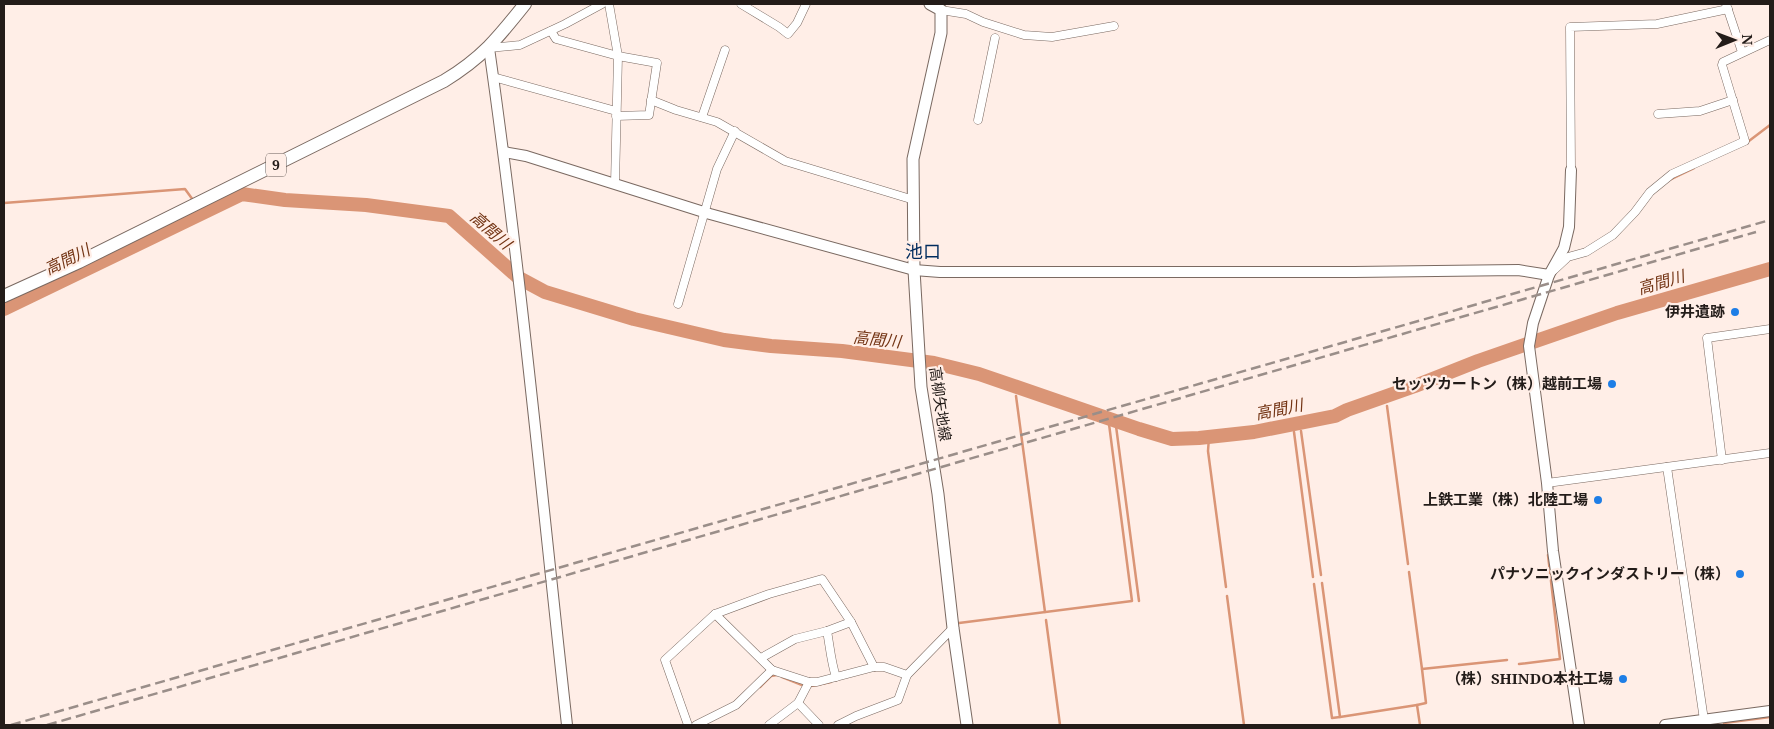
<svg xmlns="http://www.w3.org/2000/svg" width="1774" height="729" font-family="'Noto Serif','Noto Sans JP',serif">
  <rect width="100%" height="100%" fill="#ffeee7"/>
  <g fill="none" stroke-linecap="round" stroke-linejoin="round">
    <g stroke="#da9576" stroke-width="2.5">
      <path d="M1745,144L1770,125"/>
      <path d="M1669,180L1694,168"/>
      <path d="M4,203L185,189L193,200"/>
      <path d="M197,207L201,213"/>
      <path d="M1016,396L1045,612"/>
      <path d="M1387,406L1408,564"/>
      <path d="M1116,426L1139,601"/>
      <path d="M1301,431L1321,575"/>
      <path d="M1294,432L1313,577"/>
      <path d="M1209,437L1208,451L1226,587"/>
      <path d="M1409,572L1422,669L1507,660"/>
      <path d="M1322,583L1340,717L1417,705"/>
      <path d="M1314,584L1332,718L1340,717"/>
      <path d="M1227,596L1244,725"/>
      <path d="M1046,620L1060,725"/>
      <path d="M959,623L1132,601L1109,424"/>
      <path d="M1519,664L1560,659L1548,555"/>
      <path d="M782,677L802,685"/>
      <path d="M811,686L831,682"/>
      <path d="M760,687L771,676L777,675"/>
      <path d="M1724,723L1770,717"/>
      <path d="M1420,725L1417,705L1426,703L1422,669"/>
    </g>
    <path stroke="#da9576" stroke-width="14" d="M4,309L242,194L285,200L366,205L449,216L519,278L545,292L634,319L724,340L771,346L842,351L934,363L979,374L1139,429L1172,439L1199,438L1254,432L1335,416L1347,410L1415,386L1478,361L1617,313L1770,269"/>
    <g stroke="#7a6961" stroke-width="9">
      <g id="minor">
        <path d="M609,4L618,56L657,63L649,115L616,116"/>
        <path d="M741,4L779,27L788,34L797,23L806,4"/>
        <path d="M1726,4L1742,52"/>
        <path d="M941,10L966,14L983,22L1024,35L1052,37L1114,26"/>
        <path d="M551,31L556,39L618,56L615,184"/>
        <path d="M489,48L520,45L565,24L602,4"/>
        <path d="M493,77L616,111"/>
        <path d="M651,100L676,110L717,122L785,161L914,200"/>
        <path d="M1658,114L1700,111L1733,100"/>
        <path d="M702,117L725,50"/>
        <path d="M978,120L995,38"/>
        <path d="M1571,170L1570,27L1657,24L1728,9"/>
        <path d="M1554,270L1568,257L1586,252L1613,235L1635,212L1650,192L1672,174L1745,141L1722,65L1723,62L1770,40"/>
        <path d="M678,304L717,169L735,131"/>
        <path d="M1722,460L1707,338L1770,329"/>
        <path d="M1667,467L1704,720"/>
        <path d="M1547,483L1770,453"/>
        <path d="M715,614L772,670L809,682H817L874,667H884L907,675L953,628"/>
        <path d="M827,631C830,647 831,662 836,677"/>
        <path d="M761,658L795,639L827,631L851,622"/>
        <path d="M798,703L819,725"/>
        <path d="M688,725L665,660L715,614L769,594L822,579L851,622L874,667"/>
        <path d="M696,725L736,705L772,670"/>
        <path d="M769,725L798,703L809,682"/>
        <path d="M838,725L856,716L898,700L907,675"/>
      </g>
    </g>
    <g stroke="#7a6961" stroke-width="12">
      <g id="tertiary">
        <path d="M489,48C521,273 542,499 567,725"/>
        <path d="M504,152L526,156L710,214L914,270L940,272H1354L1518,270L1549,275"/>
        <path d="M1571,170L1569,227L1564,248L1549,275L1533,323L1529,346L1547,483L1553,551L1579,725"/>
        <path d="M1665,725L1770,711"/>
      </g>
    </g>
    <g stroke="#7a6961" stroke-width="13">
      <path id="secondary" d="M930,4L941,10V33L913,159L914,270L921,387L938,494L953,628L967,725"/>
    </g>
    <g stroke="#7a6961" stroke-width="14">
      <path id="primary" d="M4,296L79,262L444,81C482,58 498,38 525,4"/>
    </g>
    <use href="#minor" stroke="#fff" stroke-width="8"/>
    <use href="#tertiary" stroke="#fff" stroke-width="10"/>
    <use href="#secondary" stroke="#fff" stroke-width="11"/>
    <use href="#primary" stroke="#fff" stroke-width="12"/>
    <g stroke="#9a8e89" stroke-width="2.5" stroke-dasharray="10 5" stroke-linecap="butt">
      <path d="M11,725L1770,220"/>
      <path d="M47,725L1756,232"/>
    </g>
  </g>
  <g fill="#1e7ee6" stroke="#ffeee7" stroke-width="2">
    <circle cx="1735" cy="312" r="5"/>
    <circle cx="1612" cy="384" r="5"/>
    <circle cx="1598" cy="500" r="5"/>
    <circle cx="1740" cy="574" r="5"/>
    <circle cx="1623" cy="679" r="5"/>
  </g>
  <g text-anchor="middle" stroke-width="4.5" stroke-linejoin="round" paint-order="stroke">
    <rect fill="#ffeee7" stroke="#655b57" stroke-width="1" x="266" y="153.5" width="20" height="23" rx="4"/>
    <g font-size="14" font-weight="bold" fill="#231c19">
      <text x="276" y="170">9</text>
    </g>
    <g font-size="15" font-weight="bold" fill="#231c19" stroke="#ffeee7" text-anchor="end">
      <text x="1725" y="317">伊井遺跡</text>
      <text x="1602" y="389">セッツカートン（株）越前工場</text>
      <text x="1588" y="505">上鉄工業（株）北陸工場</text>
      <text x="1730" y="579">パナソニックインダストリー（株）</text>
      <text x="1613" y="684">（株）SHINDO本社工場</text>
    </g>
    <g font-size="15" fill="#231c19" stroke="#ffeee7">
      <text transform="translate(940 404) rotate(82)" y="5">高柳矢地線</text>
    </g>
    <g font-size="16" font-style="italic" fill="#733414" stroke="#ffeee7">
      <text transform="translate(491 230) rotate(41)" y="6">高間川</text>
      <text transform="translate(67 259) rotate(-26)" y="6">高間川</text>
      <text transform="translate(1661 282) rotate(-16)" y="6">高間川</text>
      <text transform="translate(877 339) rotate(6)" y="6">高間川</text>
      <text transform="translate(1279 409) rotate(-11)" y="6">高間川</text>
    </g>
    <g font-size="18" fill="#002c5e" stroke="#ffeee7">
      <text x="923" y="258">池口</text>
    </g>
  </g>
  <rect width="1774" height="729" fill="none" stroke="#231c19" stroke-width="10"/>
  <g transform="translate(1734 40) rotate(89)" stroke="#ffeee7" stroke-width="4" paint-order="stroke">
  <path d="M0-4L9 19L0 12L-9 19Z" fill="#231c19"/>
  <text y="-8" font-size="14" font-weight="bold" text-anchor="middle" fill="#231c19">N</text>
  </g>
</svg>
